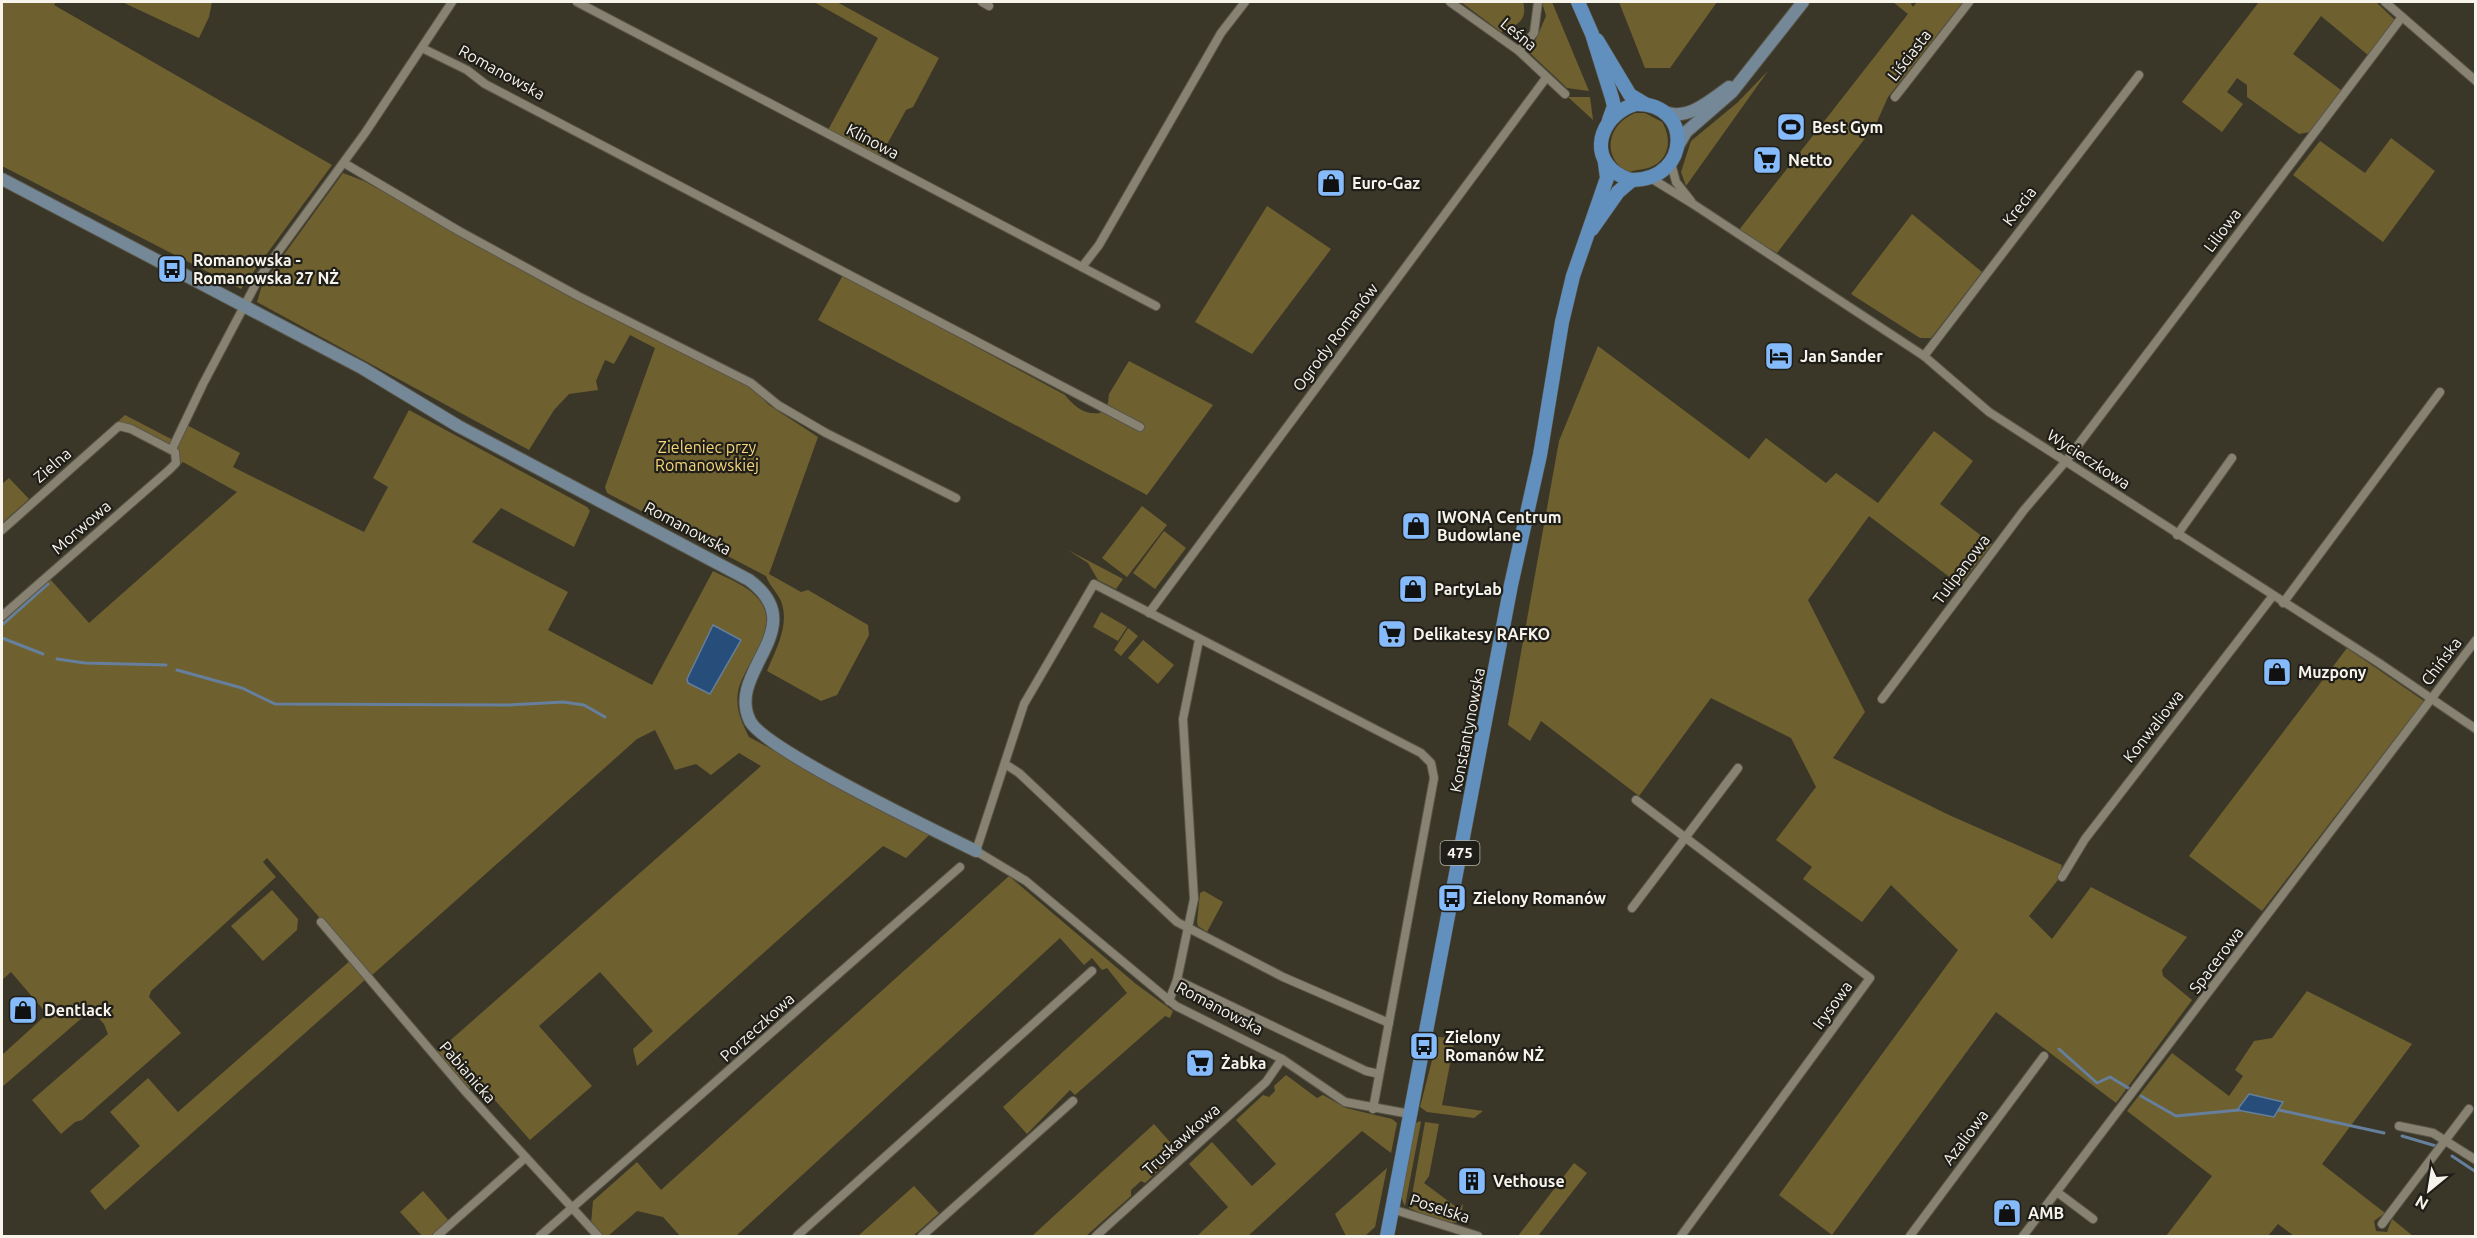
<svg xmlns="http://www.w3.org/2000/svg" width="2477" height="1238" font-family="Ubuntu,sans-serif">
  <rect width="100%" height="100%" fill="#3b3728"/>
  <g fill="#6f6030">
    <path d="M2,2H56L54,5L332,165L241,289L2,166Z"/>
    <path d="M122,2H212L209,17L199,38Z"/>
    <path d="M814,2H837L939,58L913,107L906,110L880,157L828,130L878,38Z"/>
    <path d="M1461,2H1523C1528,20 1517,26 1501,32Z"/>
    <path d="M1542,2H1552L1589,91L1567,88L1530,53L1546,16Z"/>
    <path d="M1619,2H1717L1670,68H1645Z"/>
    <path d="M1893,2H1910L1913,7L1917,2H1963L1888,97L1876,124L1777,253L1739,230L1908,14Z"/>
    <path d="M2259,2H2376L2395,20L2368,55L2321,16L2293,54L2341,90L2310,132L2299,134L2247,97V85L2237,78L2227,92L2243,104L2222,132L2182,102Z"/>
    <path d="M1768,71L1686,186L1681,172L1691,141L1737,103Z"/>
    <path d="M1568,97H1590L1593,120Z"/>
    <path d="M1635,113H1645L1662,122C1672,138 1670,159 1651,167C1643,170 1635,169 1628,173C1601,156 1607,125 1635,113Z"/>
    <path d="M2391,138L2435,171L2383,242L2293,175L2320,141L2365,173Z"/>
    <path d="M343,173L364,181L531,274L750,386L769,405L818,437L769,574L801,592L808,590L868,625L869,635L837,695L821,701L767,671C776,649 790,625 781,601C777,592 769,585 766,576L607,493L605,487L655,348L630,335L614,364L605,360L596,381L598,390L569,394L554,410L529,450L257,302L262,285Z"/>
    <path d="M1267,206L1331,249L1252,354L1195,322Z"/>
    <path d="M1912,214L1982,272L1931,338H1920L1851,294Z"/>
    <path d="M843,275L1065,395C1075,407 1084,415 1100,413L1108,403L1109,394L1129,361L1213,405L1147,495L818,320Z"/>
    <path d="M1598,346L1749,459L1766,438L1826,483L1836,473L1878,503L1934,431L1973,461L1940,504L1992,544L1960,585L1869,516L1808,600L1865,712L1833,758L1949,815L2062,865L2058,880L2029,916L2052,939L2091,887L2187,937L2162,970L2163,976L2192,1000L2116,1103L1996,1012L1832,1235L1779,1195L1958,950L1891,885L1862,922L1803,879L1812,867L1776,840L1816,787L1791,738L1711,698L1639,796L1541,721L1530,741L1508,725L1559,441Z"/>
    <path d="M409,410L587,507L590,511L574,547L501,508L472,542L568,592L548,630L652,685L713,571C729,579 749,586 760,601C781,629 743,665 738,692C735,709 742,723 749,737L930,834L906,858L883,846L637,1066L633,1049L653,1031L600,972L539,1026L592,1086L530,1140L478,1081L467,1090L436,1053L761,766L739,753L711,775L696,764L675,770L655,730L637,739L371,976L267,858L263,862L276,877L151,991L149,997L181,1033L82,1120L75,1122L61,1134L32,1100L108,1034L104,1024L91,1010L2,1087V1055L47,1014L11,972L2,980V622L50,579L89,623L237,492L183,462L177,467V457L115,424L125,415L175,441L183,423L240,453L233,467L364,532L388,487L373,478Z"/>
    <path d="M9,478L29,499L2,523V484Z"/>
    <path d="M1142,506L1167,525L1127,577L1102,558Z"/>
    <path d="M1164,531L1186,548L1155,589L1133,573Z"/>
    <path d="M1068,550L1123,579L1116,589L1098,580L1088,563Z"/>
    <path d="M1101,612L1127,627L1118,641L1093,627Z"/>
    <path d="M1128,628L1138,636L1121,656L1114,650Z"/>
    <path d="M1143,640L1174,665L1158,684L1128,658Z"/>
    <path d="M2347,648L2424,701L2262,911L2189,856Z"/>
    <path d="M1009,876L1136,984L1173,1011L1170,1018L1165,1016L1075,1095L1070,1090L1027,1134L1003,1107L1127,993L1107,968L1102,970L1092,958L1084,965L1060,938L736,1236H680L663,1217L637,1211L608,1236H602L591,1224L593,1201L637,1162L661,1190Z"/>
    <path d="M272,890L298,919L297,930L263,961L231,926Z"/>
    <path d="M1204,891L1223,902L1207,932L1198,926L1197,922L1200,893Z"/>
    <path d="M351,960L366,979L105,1210L90,1191L140,1146L110,1112L148,1078L178,1112Z"/>
    <path d="M2307,991L2412,1044L2322,1164L2385,1213L2374,1221L2376,1231L2387,1232L2392,1219L2413,1236H2294L2278,1224L2268,1236H2166L2212,1176L2127,1111L2172,1053L2229,1096L2243,1076L2235,1070L2254,1041L2272,1038Z"/>
    <path d="M1438,1037L1455,1038L1442,1105L1483,1111L1474,1118L1427,1112L1420,1107Z"/>
    <path d="M1286,1075L1317,1098L1323,1095L1346,1108L1392,1119L1397,1123L1391,1153L1362,1131L1248,1236H1197L1228,1207L1189,1164L1212,1142L1252,1186L1276,1164L1236,1120L1263,1095L1269,1097L1275,1091L1274,1086Z"/>
    <path d="M1420,1121L1421,1122L1405,1206C1394,1189 1411,1143 1416,1123Z"/>
    <path d="M1425,1122L1439,1124L1429,1176L1424,1183L1459,1209L1463,1204L1461,1219L1411,1201Z"/>
    <path d="M1154,1124L1179,1152L1145,1183L1141,1181L1131,1190V1196L1086,1236H1032Z"/>
    <path d="M1574,1163L1587,1173L1538,1236H1518Z"/>
    <path d="M1387,1168L1375,1227L1365,1236H1346L1335,1214Z"/>
    <path d="M914,1186L939,1213L913,1236H858Z"/>
    <path d="M423,1191L449,1221L431,1236H422L400,1212Z"/>
    <path d="M1410,1204L1460,1221C1448,1228 1421,1213 1409,1208Z"/>
  </g>
  <g fill="#274d7a" stroke="#657f9c" stroke-width="1.5">
    <path d="M713,625L741,640L710,694L688,683L687,679Z"/>
    <path d="M2249,1094L2283,1102L2274,1117L2237,1110Z"/>
  </g>
  <g fill="none" stroke-linecap="round" stroke-linejoin="round">
    <g stroke="#657f9c" stroke-width="3">
      <path d="M2,625L48,584"/>
      <path d="M2,638L43,654"/>
      <path d="M57,659L85,663L166,665"/>
      <path d="M177,670L242,688L275,704L508,705L563,702L584,705L605,717"/>
      <path d="M2059,1049L2097,1083L2110,1077L2130,1089"/>
      <path d="M2141,1096L2176,1116L2239,1110"/>
      <path d="M2279,1110L2384,1133"/>
      <path d="M2402,1136L2436,1146"/>
      <path d="M2452,1156L2476,1172"/>
    </g>
    <g stroke="#595649" stroke-width="10">
      <g id="street">
        <path d="M577,2L1156,306"/>
        <path d="M982,2L989,6"/>
        <path d="M1450,2L1519,51L1565,94"/>
        <path d="M2385,2L2476,81"/>
        <path d="M422,48L467,70L485,84L1140,427"/>
        <path d="M1519,51L1534,33L1538,2"/>
        <path d="M1895,97L1969,2"/>
        <path d="M344,163L459,231L578,296L751,383L778,405L826,433L956,498"/>
        <path d="M1671,163L1676,182L1691,201"/>
        <path d="M1649,177L1693,204L1924,356L1989,412L2379,663L2476,729"/>
        <path d="M1082,267L1099,245L1221,33L1245,2"/>
        <path d="M1924,356L2139,75"/>
        <path d="M172,449L203,384L259,278L365,133L452,2"/>
        <path d="M2,530L119,426L131,429L175,452L176,463L169,470L2,616"/>
        <path d="M2177,535L2232,458"/>
        <path d="M2283,603L2440,392"/>
        <path d="M1149,613L1546,78"/>
        <path d="M1882,699L2024,510L2066,461L2402,17"/>
        <path d="M1005,764L1019,773L1177,922L1283,977L1389,1023"/>
        <path d="M1636,800L1870,978L1681,1236"/>
        <path d="M2062,877L2085,839L2272,597"/>
        <path d="M1632,908L1738,768"/>
        <path d="M321,922L465,1091L598,1236"/>
        <path d="M1177,980L1366,1071L1379,1074"/>
        <path d="M1169,1001L1177,980L1194,899L1183,719L1199,640"/>
        <path d="M1373,1109L1434,778L1431,763L1421,753L1094,584L1024,704L976,851L1026,881L1176,1006L1282,1059L1345,1102L1410,1114"/>
        <path d="M2399,1126L2433,1133L2476,1160"/>
        <path d="M2057,1192L2093,1219"/>
        <path d="M1392,1209L1478,1236"/>
        <path d="M2382,1224L2469,1109"/>
        <path d="M437,1236L525,1158"/>
        <path d="M540,1236L960,867"/>
        <path d="M797,1236L1092,971"/>
        <path d="M922,1236L1073,1101"/>
        <path d="M1096,1236L1266,1082L1282,1059"/>
        <path d="M1910,1236L2044,1056"/>
        <path d="M2023,1236L2476,640"/>
      </g>
    </g>
    <g stroke="#595649" stroke-width="14">
      <g id="secondary">
        <path d="M1665,112C1688,121 1711,100 1729,87"/>
        <path d="M1678,146L1686,132L1732,92L1803,2"/>
        <path d="M2,179L362,368L458,426L749,580C814,628 725,671 750,721C765,750 938,832 976,851"/>
      </g>
    </g>
    <g stroke="#595649" stroke-width="15">
      <g id="primary">
        <path d="M1578,2L1592,34L1612,98L1614,106L1609,120"/>
        <path d="M1597,40L1630,95L1645,104"/>
        <path d="M1636,104C1693,103 1691,179 1633,180C1628,180 1621,176 1616,173C1586,151 1605,112 1636,104Z"/>
        <path d="M1592,229L1618,192L1632,180"/>
        <path d="M1387,1236L1511,585L1540,455L1562,322L1573,276L1607,178L1605,163"/>
      </g>
    </g>
    <use href="#street" stroke="#878271" stroke-width="8"/>
    <use href="#secondary" stroke="#748898" stroke-width="12"/>
    <use href="#primary" stroke="#618fbe" stroke-width="14"/>
  </g>
  <defs>
    <g id="stadium-square" transform="scale(1.5)"><rect x="-9" y="-9" width="18" height="18" rx="4" fill="#86bbfb" stroke="#201e18"/><path d="M0-5a6.5 5 0 1 0 0 10a6.5 5 0 1 0 0-10ZM-3.5-1.8h7v3.6h-7Z" fill="#111"/></g>
    <g id="supermarket-square" transform="scale(1.5)"><rect x="-9" y="-9" width="18" height="18" rx="4" fill="#86bbfb" stroke="#201e18"/><path d="M-6-5.5h2.5l.6 2H6L4.5 2H-2.5L-4.4-4H-6ZM-1.5 3.2a1.3 1.3 0 1 0 .1 0ZM3 3.2a1.3 1.3 0 1 0 .1 0Z" fill="#111"/></g>
    <g id="shop-square" transform="scale(1.5)"><rect x="-9" y="-9" width="18" height="18" rx="4" fill="#86bbfb" stroke="#201e18"/><path d="M-5-2.5h2.3a2.7 3.5 0 0 1 5.4 0H5L5.5 6h-11ZM-1.5-2.5h3a1.5 2.3 0 0 0-3 0Z" fill="#111"/></g>
    <g id="bus-square" transform="scale(1.5)"><rect x="-9" y="-9" width="18" height="18" rx="4" fill="#86bbfb" stroke="#201e18"/><path d="M-5-6H5V4H4V6H2V4H-2V6H-4V4H-5ZM-3.5-4V0h7V-4ZM-3.5 1.2v1.5H-2V1.2ZM2 1.2v1.5H3.5V1.2Z" fill="#111"/></g>
    <g id="hotel-square" transform="scale(1.5)"><rect x="-9" y="-9" width="18" height="18" rx="4" fill="#86bbfb" stroke="#201e18"/><path d="M-6-4.5h1.5V1H6V5H4.5V3h-9V5H-6ZM-4 0a1.8 1.8 0 1 1 3.6 0ZM.5 0V-2.5h3Q6-2.5 6 0Z" fill="#111"/></g>
    <g id="building-square" transform="scale(1.5)"><rect x="-9" y="-9" width="18" height="18" rx="4" fill="#86bbfb" stroke="#201e18"/><path d="M-4-6H4V6H1V3H-1V6H-4ZM-2.5-4.3h1.7v1.8h-1.7ZM.8-4.3h1.7v1.8H.8ZM-2.5-1h1.7V.8h-1.7ZM.8-1h1.7V.8H.8Z" fill="#111"/></g>
  </defs>
  <g fill-rule="evenodd">
    <use href="#stadium-square" x="1791" y="127"/>
    <use href="#supermarket-square" x="1767" y="160"/>
    <use href="#shop-square" x="1331" y="183"/>
    <use href="#bus-square" x="172" y="269"/>
    <use href="#hotel-square" x="1779" y="356"/>
    <use href="#shop-square" x="1416" y="526"/>
    <use href="#shop-square" x="1413" y="589"/>
    <use href="#supermarket-square" x="1392" y="634"/>
    <use href="#shop-square" x="2277" y="672"/>
    <use href="#bus-square" x="1452" y="898"/>
    <use href="#shop-square" x="23" y="1010"/>
    <use href="#bus-square" x="1424" y="1046"/>
    <use href="#supermarket-square" x="1200" y="1063"/>
    <use href="#building-square" x="1472" y="1181"/>
    <use href="#shop-square" x="2007" y="1213"/>
  </g>
  <g text-anchor="middle" stroke-width="4.5" stroke-linejoin="round" paint-order="stroke">
    <rect fill="#201e18" stroke="#b6b4ac" stroke-width="1.5" x="1440.5" y="841" width="39" height="24" rx="4.5"/>
    <g font-size="15" font-weight="bold" fill="#f7f4eb">
      <text x="1460" y="858">475</text>
    </g>
    <g font-size="16" fill="#f7f4eb" stroke="#201e18">
      <text transform="translate(1519 34) rotate(40)" y="6">Leśna</text>
      <text transform="translate(1909 55) rotate(-52)" y="6">Liściasta</text>
      <text transform="translate(502 72) rotate(29)" y="6">Romanowska</text>
      <text transform="translate(873 141) rotate(28)" y="6">Klinowa</text>
      <text transform="translate(2019 206) rotate(-53)" y="6">Krecia</text>
      <text transform="translate(2222 230) rotate(-53)" y="6">Liliowa</text>
      <text transform="translate(1335 337) rotate(-53)" y="6">Ogrody Romanów</text>
      <text transform="translate(2089 459) rotate(33)" y="6">Wycieczkowa</text>
      <text transform="translate(52 465) rotate(-41)" y="6">Zielna</text>
      <text transform="translate(81 527) rotate(-41)" y="6">Morwowa</text>
      <text transform="translate(688 528) rotate(28)" y="6">Romanowska</text>
      <text transform="translate(1961 569) rotate(-53)" y="6">Tulipanowa</text>
      <text transform="translate(2441 661) rotate(-53)" y="6">Chińska</text>
      <text transform="translate(2153 726) rotate(-52)" y="6">Konwaliowa</text>
      <text transform="translate(1467 730) rotate(-79)" y="6">Konstantynowska</text>
      <text transform="translate(2216 960) rotate(-53)" y="6">Spacerowa</text>
      <text transform="translate(1832 1005) rotate(-54)" y="6">Irysowa</text>
      <text transform="translate(1220 1008) rotate(28)" y="6">Romanowska</text>
      <text transform="translate(757 1027) rotate(-42)" y="6">Porzeczkowa</text>
      <text transform="translate(468 1072) rotate(49)" y="6">Pabianicka</text>
      <text transform="translate(1965 1137) rotate(-53)" y="6">Azaliowa</text>
      <text transform="translate(1181 1139) rotate(-42)" y="6">Truskawkowa</text>
      <text transform="translate(1440 1208) rotate(18)" y="6">Poselska</text>
    </g>
    <g font-size="16" font-weight="bold" fill="#f7f4eb" stroke="#201e18" text-anchor="start">
      <text x="1812" y="133">Best Gym</text>
      <text x="1788" y="166">Netto</text>
      <text x="1352" y="189">Euro-Gaz</text>
      <text x="193" y="266">Romanowska -<tspan x="193" dy="18">Romanowska 27 NŻ</tspan></text>
      <text x="1800" y="362">Jan Sander</text>
      <text x="1437" y="523">IWONA Centrum<tspan x="1437" dy="18">Budowlane</tspan></text>
      <text x="1434" y="595">PartyLab</text>
      <text x="1413" y="640">Delikatesy RAFKO</text>
      <text x="2298" y="678">Muzpony</text>
      <text x="1473" y="904">Zielony Romanów</text>
      <text x="44" y="1016">Dentlack</text>
      <text x="1445" y="1043">Zielony<tspan x="1445" dy="18">Romanów NŻ</tspan></text>
      <text x="1221" y="1069">Żabka</text>
      <text x="1493" y="1187">Vethouse</text>
      <text x="2028" y="1219">AMB</text>
    </g>
    <g font-size="16" fill="#f5d67a" stroke="#201e18">
      <text x="707" y="453">Zieleniec przy<tspan x="707" dy="18">Romanowskiej</tspan></text>
    </g>
  </g>
  <rect width="2477" height="1238" fill="none" stroke="#f7f4eb" stroke-width="6"/>
  <g transform="translate(2429 1190) rotate(210)" stroke="#201e18" stroke-width="4.5" paint-order="stroke">
  <path d="M0-4.5L10 22L0 15L-10 22Z" fill="#f7f4eb"/>
  <text y="-9" font-size="16" font-weight="bold" text-anchor="middle" fill="#f7f4eb">N</text>
  </g>
</svg>
